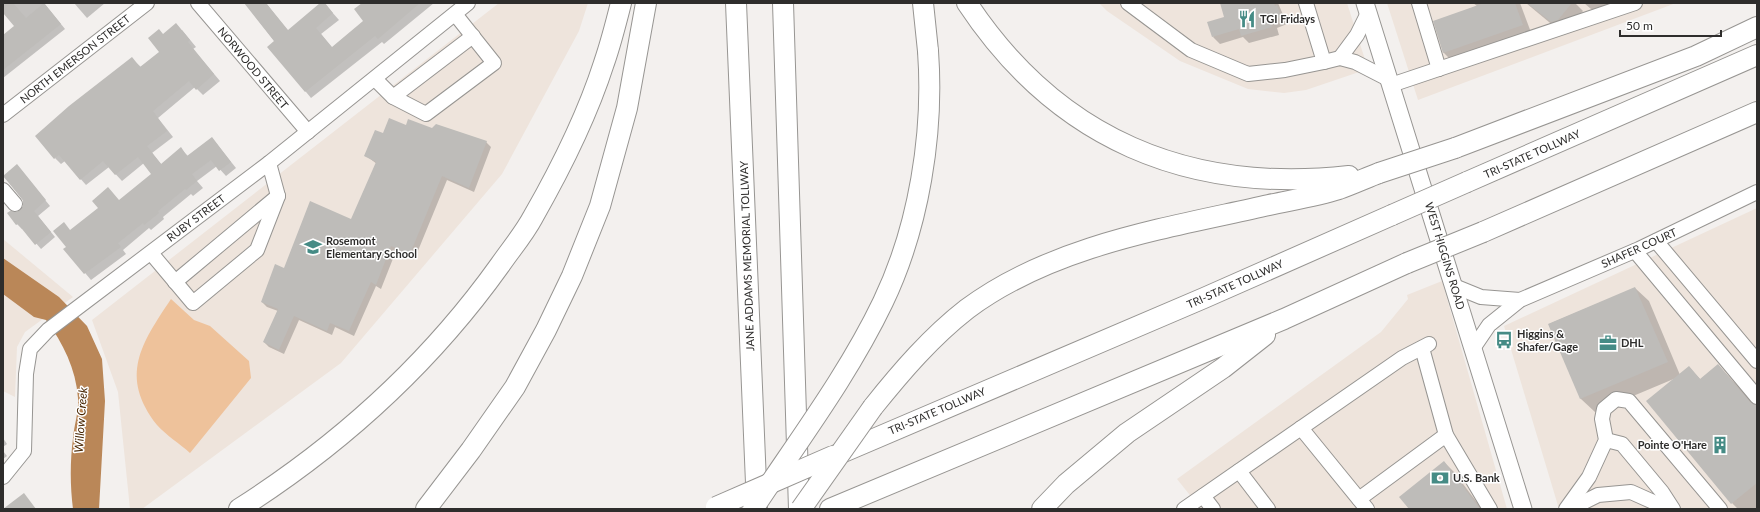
<svg xmlns="http://www.w3.org/2000/svg" width="1760" height="512" font-family="Lato,sans-serif">
  <rect width="100%" height="100%" fill="#f3f0ee"/>
  <g fill="#eee4dc">
    <path d="M499,3H588L579,31L502,174L341,363L142,509H130L118,392L92,320Z"/>
    <path d="M1099,3H1347L1368,69L1306,90L1284,93L1248,89L1180,61L1107,11Z"/>
    <path d="M1387,3H1676L1418,100Z"/>
    <path d="M1757,208V509H1559L1504,326Z"/>
    <path d="M3,239L73,297L25,332L17,347L15,397L3,391Z"/>
    <path d="M1442,281L1507,509H1201L1177,479L1381,332L1408,299L1407,295Z"/>
  </g>
  <path fill="#eec29b" d="M171,299L194,320L210,326L249,361L251,378L190,453C180,444 166,435 157,425C119,376 141,344 171,299Z"/>
  <path fill="#ba8758" d="M3,258L59,297L87,326L102,359L105,401L99,509H73C70,486 70,461 73,438C74,426 79,411 78,398C76,369 63,343 46,320L34,317L3,294Z"/>
  <g fill="#0003">
    <path d="M44,3L65,29L3,78V36L15,26L3,11V4Z"/>
    <path d="M74,3H105L87,18Z"/>
    <path d="M245,3H266L288,31L324,3L339,20L321,34L332,48L364,21L363,3H434L384,44L382,42L311,98L269,47L275,42Z"/>
    <path d="M1221,3H1278L1287,24L1277,28L1279,35L1249,43L1243,37L1220,44L1213,37L1225,18Z"/>
    <path d="M1473,3H1520L1532,35L1454,63L1444,53L1435,22L1477,6Z"/>
    <path d="M1526,3H1575L1583,11L1568,29L1561,32Z"/>
    <path d="M1584,3H1623L1622,11L1591,9Z"/>
    <path d="M182,30L196,47L193,49L220,81L203,95L195,87L158,118L173,137L152,153L162,165L181,149L188,156L212,138L236,168L226,176L217,166L197,181L203,188L193,196L191,194L163,217L164,219L151,230L149,228L123,250L126,254L91,280L65,249L68,247L71,231L99,208L119,201L153,174L144,163L122,181L109,167L86,185L65,161L61,164L55,158L132,59L141,67L161,52L163,35Z"/>
    <path d="M406,126L432,130L486,142L491,147L474,192L447,180L415,258L396,251L381,289L376,286L354,336L335,327L332,335L299,320L284,354L269,347L264,342L278,311L267,307L262,302L284,269L352,220L377,164L365,155L384,135Z"/>
    <path d="M21,170L50,206L38,216L55,237L41,249L23,228L22,229L17,224L16,213L21,211L25,203L4,176Z"/>
    <path d="M1635,288L1649,301L1680,375L1689,367L1701,380L1718,365L1757,407V507L1755,509H1738L1732,503L1648,402L1676,378L1595,412L1581,399L1549,324Z"/>
    <path d="M3,438L7,444L3,447Z"/>
    <path d="M3,451L7,456L3,459Z"/>
    <path d="M1444,462L1454,472L1482,509H1410Z"/>
  </g>
  <g fill="#bebcb9">
    <path d="M3,3H13L26,18L44,3L61,24L3,70V35L14,26L3,13Z"/>
    <path d="M244,3H266L288,30L320,3H325L333,13L316,28L332,47L363,21L354,9L362,3H420L378,39L375,36L305,92L267,47L274,41Z"/>
    <path d="M1220,3H1274L1275,6L1277,5L1281,17L1270,20L1272,27L1241,36L1239,29L1212,37L1207,22L1224,17Z"/>
    <path d="M1484,3H1515L1523,25L1443,53L1433,21Z"/>
    <path d="M1527,3H1572L1558,20L1551,22Z"/>
    <path d="M176,23L190,40L188,42L214,74L196,90L189,81L153,111L167,131L147,146L161,164L181,147L187,156L212,137L231,162L219,171L211,160L192,174L197,181L186,190L185,189L158,211L159,213L144,225L143,223L118,243L121,247L84,274L63,249L66,247L53,231L64,222L70,230L98,208L92,201L108,187L119,200L151,174L138,157L115,175L103,161L80,180L59,155L54,159L35,136L69,106L132,57L140,67L159,52L148,38L159,29L163,34Z"/>
    <path d="M389,118L406,125L408,119L432,128L436,124L487,141L469,188L442,176L410,254L391,246L376,285L371,282L349,331L330,323L327,331L294,316L279,350L263,342L278,309L261,302L275,264L284,268L310,201L351,219L376,162L364,156L375,130L383,133Z"/>
    <path d="M17,164L46,200L34,211L51,232L35,245L18,224L16,225L7,213L10,211L17,212L23,206V200L3,176Z"/>
    <path d="M1635,287L1668,362L1580,399L1548,324Z"/>
    <path d="M1718,364L1750,402L1757,405V483L1731,504L1646,401L1689,366L1700,379Z"/>
    <path d="M1444,461L1480,509H1409L1399,497Z"/>
    <path d="M24,493L36,509H3Z"/>
  </g>
  <g fill="none" stroke-linecap="round" stroke-linejoin="round">
    <g stroke="#979592" stroke-width="16">
      <g id="minor">
        <path d="M198,3L308,132"/>
        <path d="M1128,3L1191,50L1248,74L1285,70L1324,62L1306,3"/>
        <path d="M1419,3L1439,69"/>
        <path d="M1340,58L1357,35L1368,13"/>
        <path d="M1324,62L1340,58L1355,62L1390,80"/>
        <path d="M375,79L393,97L426,114L494,63L455,14"/>
        <path d="M1391,85L1635,3"/>
        <path d="M393,97L473,36"/>
        <path d="M3,115L147,3"/>
        <path d="M3,190L15,204"/>
        <path d="M1656,241L1757,361"/>
        <path d="M1635,251L1757,397"/>
        <path d="M151,253L193,303L257,250L278,196L269,163"/>
        <path d="M175,282L278,196"/>
        <path d="M1454,286L1481,297L1520,300"/>
        <path d="M1474,347L1489,325L1520,300L1639,249L1757,192"/>
        <path d="M1422,348L1446,435L1490,509"/>
        <path d="M1301,428L1367,509"/>
        <path d="M1606,440L1622,444L1662,492L1673,509"/>
        <path d="M1239,471L1268,509"/>
        <path d="M3,477L24,451L26,374L30,349L48,330L269,163L468,3"/>
        <path d="M1203,496L1213,509"/>
        <path d="M1359,499L1446,435"/>
        <path d="M1184,509L1402,358L1429,344"/>
        <path d="M1566,509L1589,477L1606,440L1602,419L1604,409L1616,399L1629,401L1720,509"/>
        <path d="M1570,509L1598,495L1631,492L1669,509"/>
      </g>
    </g>
    <g stroke="#979592" stroke-width="19">
      <path id="major" d="M1365,3L1523,509"/>
    </g>
    <g stroke="#979592" stroke-width="22">
      <g id="highway">
        <path d="M736,3L757,507"/>
        <path d="M783,3L799,509"/>
        <path d="M923,3L928,51"/>
        <path d="M967,3C1057,139 1188,194 1349,176"/>
        <path d="M1455,148L1696,56L1757,27"/>
        <path d="M1467,182L1757,55"/>
        <path d="M1483,232L1757,112"/>
        <path d="M873,407C901,372 931,337 967,309C1053,245 1167,228 1269,205C1292,200 1317,196 1339,189C1353,184 1366,178 1379,173"/>
        <path d="M834,456L1204,298L1392,215"/>
        <path d="M239,509C341,444 430,363 500,265C511,249 524,234 533,217C561,168 587,116 604,63C611,43 616,23 621,3"/>
        <path d="M426,509L471,450L515,387L546,330L572,276L600,206L627,108L646,3"/>
        <path d="M830,509L1284,319L1407,263"/>
        <path d="M1042,509L1066,484L1127,433L1223,368L1265,335"/>
      </g>
    </g>
    <use href="#minor" stroke="#fff" stroke-width="14"/>
    <use href="#major" stroke="#fff" stroke-width="17"/>
    <use href="#highway" stroke="#fff" stroke-width="20"/>
    <g stroke="#979592" stroke-width="22" stroke-linecap="butt">
      <g id="highway-bridge">
        <path d="M1379,173L1455,148"/>
        <path d="M1392,215L1467,182"/>
        <path d="M1407,263L1483,232"/>
        <path d="M716,507L833,456"/>
        <path d="M753,509C798,441 848,375 883,302C919,227 934,133 928,51"/>
        <path d="M801,509L873,407"/>
      </g>
    </g>
    <use href="#highway-bridge" stroke="#fff" stroke-width="20"/>
  </g>
  <defs>
    <g id="restaurant-bare" transform="scale(1.38)"><path d="M-5-6h1v4h1v-4h1v4h1v-4h1v5L-1.5 .5V6h-2V.5L-5-1ZM5-6V6H3V1.5H1.5Q1.5-4 5-6Z" fill="#458b85" stroke="#fff" stroke-width="2.5" paint-order="stroke"/></g>
    <g id="school-bare" transform="scale(1.38)"><path d="M0-5L7-2L0 1L-7-2ZM-4 1L0 2.5L4 1V4Q0 6-4 4Z" fill="#458b85" stroke="#fff" stroke-width="2.5" paint-order="stroke"/></g>
    <g id="bus-bare" transform="scale(1.38)"><path d="M-5-6H5V4H4V6H2V4H-2V6H-4V4H-5ZM-3.5-4V0h7V-4ZM-3.5 1.2v1.5H-2V1.2ZM2 1.2v1.5H3.5V1.2Z" fill="#458b85" stroke="#fff" stroke-width="2.5" paint-order="stroke"/></g>
    <g id="office-bare" transform="scale(1.38)"><path d="M-6-3h4V-5.5h4V-3h4V5H-6ZM-1-4.5V-3h2v-1.5ZM-6 0V1H6V0Z" fill="#458b85" stroke="#fff" stroke-width="2.5" paint-order="stroke"/></g>
    <g id="building-bare" transform="scale(1.38)"><path d="M-4-6H4V6H1V3H-1V6H-4ZM-2.5-4.3h1.7v1.8h-1.7ZM.8-4.3h1.7v1.8H.8ZM-2.5-1h1.7V.8h-1.7ZM.8-1h1.7V.8H.8Z" fill="#458b85" stroke="#fff" stroke-width="2.5" paint-order="stroke"/></g>
    <g id="bank-bare" transform="scale(1.38)"><path d="M-6-4H6V4H-6ZM0-2.3a2.3 2.3 0 1 0 0 4.6a2.3 2.3 0 1 0 0-4.6Z" fill="#458b85" stroke="#fff" stroke-width="2.5" paint-order="stroke"/></g>
  </defs>
  <g fill-rule="evenodd">
    <use href="#restaurant-bare" x="1247" y="19"/>
    <use href="#school-bare" x="313" y="247"/>
    <use href="#bus-bare" x="1504" y="340"/>
    <use href="#office-bare" x="1608" y="343"/>
    <use href="#building-bare" x="1720" y="445"/>
    <use href="#bank-bare" x="1440" y="478"/>
  </g>
  <g text-anchor="middle" stroke-width="3" stroke-linejoin="round" paint-order="stroke">
    <g font-size="11" font-weight="bold" fill="#2e2d2c" stroke="#fff" text-anchor="start">
      <text x="1260" y="23">TGI Fridays</text>
      <text x="326" y="245">Rosemont<tspan x="326" dy="13">Elementary School</tspan></text>
      <text x="1517" y="338">Higgins &amp;<tspan x="1517" dy="13">Shafer/Gage</tspan></text>
      <text x="1621" y="347">DHL</text>
      <text x="1707" y="449" text-anchor="end">Pointe O'Hare</text>
      <text x="1453" y="482">U.S. Bank</text>
    </g>
    <g font-size="11" fill="#2e2d2c" stroke="#fff">
      <text transform="translate(75 59) rotate(-38)" y="4">NORTH EMERSON STREET</text>
      <text transform="translate(253 68) rotate(50)" y="4">NORWOOD STREET</text>
      <text transform="translate(1532 154) rotate(-24)" y="4">TRI-STATE TOLLWAY</text>
      <text transform="translate(196 218) rotate(-37)" y="4">RUBY STREET</text>
      <text transform="translate(1639 248) rotate(-24)" y="4">SHAFER COURT</text>
      <text transform="translate(747 256) rotate(-92)" y="4">JANE ADDAMS MEMORIAL TOLLWAY</text>
      <text transform="translate(1445 256) rotate(73)" y="4">WEST HIGGINS ROAD</text>
      <text transform="translate(1235 284) rotate(-24)" y="4">TRI-STATE TOLLWAY</text>
      <text transform="translate(937 411) rotate(-23)" y="4">TRI-STATE TOLLWAY</text>
    </g>
    <g font-size="12" font-style="italic" fill="#462400" stroke="#fff">
      <text transform="translate(81 420) rotate(-86)" y="4">Willow Creek</text>
    </g>
  </g>
  <rect width="1760" height="512" fill="none" stroke="#2e2d2c" stroke-width="8"/>
  <path d="M1620 30v6h101v-6" fill="none" stroke="#2e2d2c" stroke-width="2"/>
  <text x="1626" y="30" font-size="12" fill="#2e2d2c" stroke="#ffffff" stroke-width="3" paint-order="stroke">50 m</text>
</svg>
